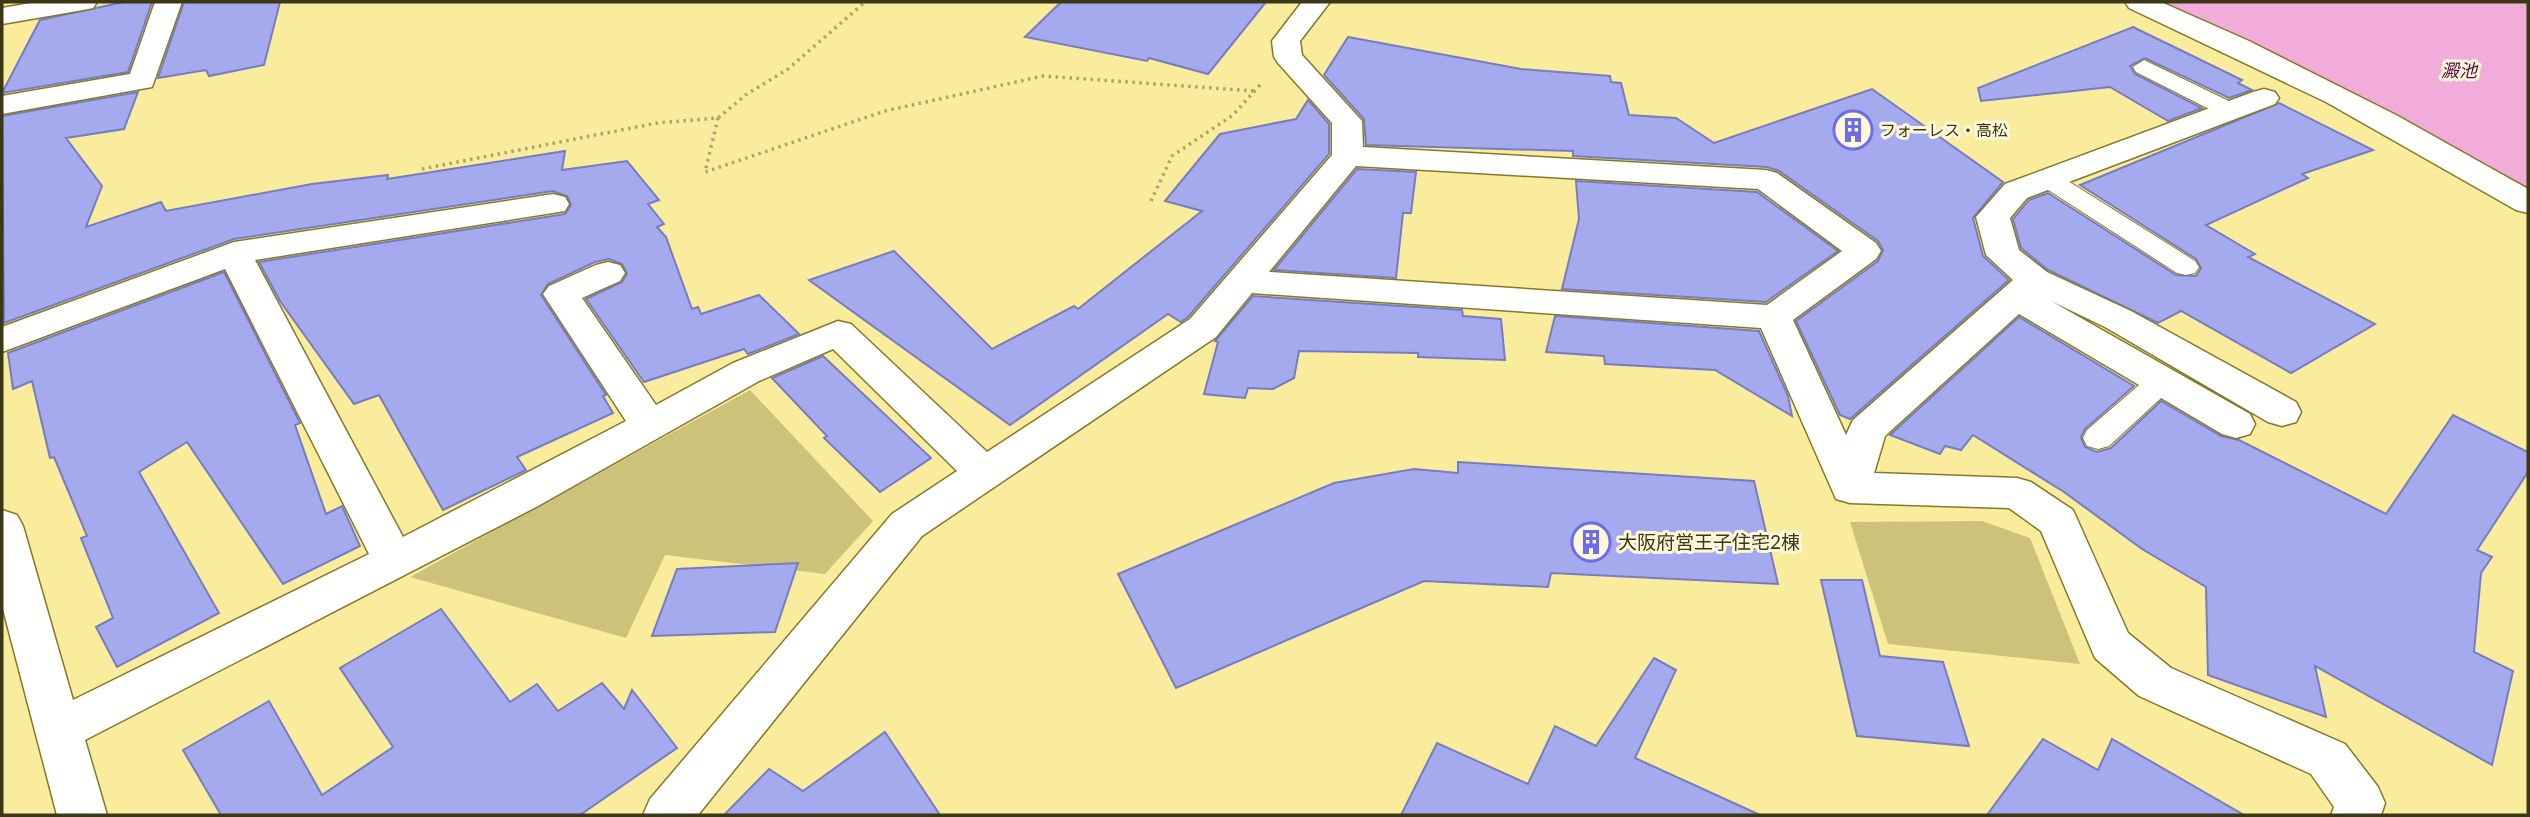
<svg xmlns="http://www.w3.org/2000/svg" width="2530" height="817" font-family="Lato,'Noto Sans JP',sans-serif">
  <rect width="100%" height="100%" fill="#f9ec9c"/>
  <g fill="#cdc27a">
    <path d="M750,390L873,521L825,574L665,555L626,638L410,577Z"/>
    <path d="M1982,521L2030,538L2080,664L1888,644L1850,522Z"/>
  </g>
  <path fill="#f1acd9" stroke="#bb899e" stroke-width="2" d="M2162,2H2528V188L2318,76Z"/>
  <g fill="#a5aaee" stroke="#787cbf" stroke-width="2">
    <path d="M124,2H152L128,72L2,93L40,20Z"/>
    <path d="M184,2H280L264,65L209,76L206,70L158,78Z"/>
    <path d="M1061,2H1266L1208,74L1149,58L1147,61L1025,37Z"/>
    <path d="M2133,27L2242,80L2238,83L2252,90L2229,98L2145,58L2130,66L2135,74L2202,108L2168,121L2110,87L1981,101L1978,88Z"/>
    <path d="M1348,37L1521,69L1610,76L1611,82L1621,83L1629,115L1676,118L1714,143L1872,89L2003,182L1973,218L1983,256L2009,280L1850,419L1840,415L1796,321L1878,261L1883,250L1878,241L1779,171L1767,167L1573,156V151L1366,145L1364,119L1324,75Z"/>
    <path d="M138,92L124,129L66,138L102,186L86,227L161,202L166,211L312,184L388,175L387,179L565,151L562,170L627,161L659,200L648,204L664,224L657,227L666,237L692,309L698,307L701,314L759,295L799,334L748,354L744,349L644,382L586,299L622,282L627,274L622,264L609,259L595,262L548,284L541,295L606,395L603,396L613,413L517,457L526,470L443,510L379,395L354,404L280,301L259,262L565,214L571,205L567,196L553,191L234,239L4,323L2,116Z"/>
    <path d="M1308,100L1329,124V154L1188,317L1181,322L1168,314L1010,425L809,280L894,251L992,349L1074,306L1078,309L1202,211L1165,201L1220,134L1296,119Z"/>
    <path d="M2279,103L2373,150L2302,174L2308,178L2206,225L2255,254L2248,257L2375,324L2291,373L2181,311L2158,323L2048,270L2021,248L2013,219L2029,200L2048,193L2176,275L2196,276L2201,268L2196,259L2080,185Z"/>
    <path d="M1357,169L1416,172L1411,213H1403L1396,278L1274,270Z"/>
    <path d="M1576,181L1757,192L1838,251L1766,302L1562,289L1579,219Z"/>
    <path d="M224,272L300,423L295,425L326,514L342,506L360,546L283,584L187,442L139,472L219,613L117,667L96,627L113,618L81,538L87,536L54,457L50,458L32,381L13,389L8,353Z"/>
    <path d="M1253,296L1462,310L1463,316L1501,319L1505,360L1418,357V353L1299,351L1294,378L1273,389L1248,388L1245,398L1204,394L1218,342L1215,341Z"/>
    <path d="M1555,316L1759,331L1788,396L1792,416L1715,370L1605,364L1604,356L1546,352Z"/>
    <path d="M2019,317L2134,386L2085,429L2081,437L2085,447L2097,452L2111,448L2161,401L2221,436L2239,440L2386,514L2453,415L2528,452V472L2477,550L2492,557L2481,573L2474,652L2513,671L2492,765L2315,666L2326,717L2208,675L2206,587L2142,549L2064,492L1973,435L1961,450L1945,446L1940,454L1890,435Z"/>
    <path d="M823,356L931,458L880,492L824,438L827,436L772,378Z"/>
    <path d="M1458,462L1754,481L1778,584L1551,573L1548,587L1424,581L1176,688L1118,574L1334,483L1414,469L1458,473Z"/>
    <path d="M798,563L775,632L652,636L677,569Z"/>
    <path d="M1821,580H1862L1880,656L1943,662L1969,746L1857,736Z"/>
    <path d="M441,609L510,702L537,684L558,711L602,683L624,709L632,690L677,748L580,815H221L183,750L269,701L322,795L393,747L340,668Z"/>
    <path d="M1654,658L1676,670L1635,758L1760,815H1401L1437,743L1528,784L1555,726L1596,746Z"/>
    <path d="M885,732L940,815H724L769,769L803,791Z"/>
    <path d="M2043,739L2098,770L2112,739L2244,815H1987Z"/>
  </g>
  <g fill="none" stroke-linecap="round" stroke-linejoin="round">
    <g stroke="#857928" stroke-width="2">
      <g id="lane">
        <path d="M2144,60L2237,105L2241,110L2237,115H2221L2136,72L2133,67Z"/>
        <path d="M2048,172L2057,174L2195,261L2199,267L2195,273L2186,275L2177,273L2039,184L2036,179L2039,174Z"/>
        <path d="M2163,370L2173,373L2178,380L2173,387L2109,446L2098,449L2087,446L2083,438L2087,430L2153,373Z"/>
      </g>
    </g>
    <g stroke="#857928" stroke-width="3">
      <g id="street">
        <path d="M37,2H97L93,8L83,10L2,24V8Z"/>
        <path d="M155,2H182L152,87L2,114V96L130,74Z"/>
        <path d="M1302,2H1330L1300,41L1302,55L1362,121L1363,147L1766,170L1777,173L1876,243L1881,251L1876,259L1793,320L1846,435L1853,420L2013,280L1986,255L1976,217L2005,184L2253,92L2264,89L2275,92L2279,98L2275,104L2027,198L2010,218L2019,250L2047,272L2131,311L2296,402L2301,412L2296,422L2282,426L2268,422L2105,327L2051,301L2250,414L2255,424L2250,434L2236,438L2222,434L2019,314L1885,436L1874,473L2017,478L2031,482L2073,510L2128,633L2171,668L2345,744L2378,787L2385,803L2381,815H2331L2334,807L2311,774L2139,696L2095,658L2041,531L2009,508L1850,503L1836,499L1761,328L1252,293L1216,337L922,536L698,815H643L650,799L892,514L957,471L833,349L759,381L538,506L85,740L107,815H57L2,605V510L17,515L23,526L73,700L369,554L225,269L2,352V327L234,242L553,194L565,197L569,204L565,211L255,260L403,537L626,421L543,294L549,286L596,265L608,262L620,265L625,273L620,281L582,298L656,405L733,363L838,321L851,324L987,452L1190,319L1332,155V123L1278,63L1274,57L1272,41ZM1356,166L1758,189L1842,251L1767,305L1269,272Z"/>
        <path d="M2125,2H2161L2249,41L2396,115L2528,189V213L2516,210L2326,102L2129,8Z"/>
      </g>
    </g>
    <g stroke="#ada366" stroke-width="3.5" stroke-dasharray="2.5 4.5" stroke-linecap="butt">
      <path d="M718,118L705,172L885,111L1043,76L1254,91"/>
      <path d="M422,169L657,123L718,118L747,94L788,69L865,2"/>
      <path d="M1151,201L1172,156L1233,115L1260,85"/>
    </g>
    <use href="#lane" fill="#fff" fill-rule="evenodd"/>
    <use href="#street" fill="#fff" fill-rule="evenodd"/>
  </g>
  <defs>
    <g id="building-ring" transform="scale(2.0125)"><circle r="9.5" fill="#fdf8da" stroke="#6f6ce6" stroke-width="1.5"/><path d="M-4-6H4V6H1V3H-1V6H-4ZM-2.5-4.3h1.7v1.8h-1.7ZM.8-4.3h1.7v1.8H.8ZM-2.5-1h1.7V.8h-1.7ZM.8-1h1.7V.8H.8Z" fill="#6f6ce6"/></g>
  </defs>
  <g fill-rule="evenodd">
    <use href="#building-ring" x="1853" y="130"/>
    <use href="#building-ring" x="1591" y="542"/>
  </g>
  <g text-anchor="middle" stroke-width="6" stroke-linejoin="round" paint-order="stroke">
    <g font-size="16" fill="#3c3716" stroke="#fdf8da" text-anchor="start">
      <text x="1880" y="136">フォーレス・高松</text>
    </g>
    <g font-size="18" font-style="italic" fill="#570644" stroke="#fdf8da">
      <text x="2459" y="77">澱池</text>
    </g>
    <g font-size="19" fill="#3c3716" stroke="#fdf8da" text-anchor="start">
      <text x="1618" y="549">大阪府営王子住宅2棟</text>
    </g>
  </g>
  <rect width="2530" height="817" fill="none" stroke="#3c3716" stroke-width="7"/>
</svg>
